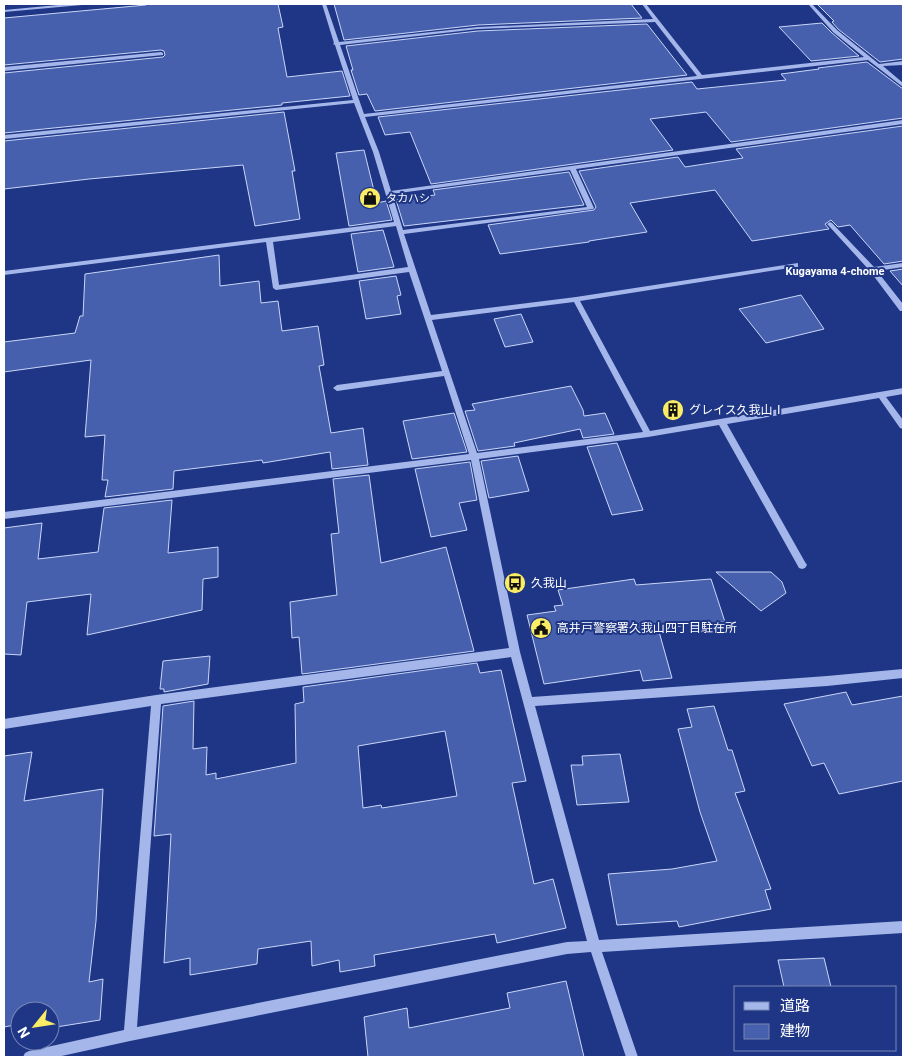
<svg xmlns="http://www.w3.org/2000/svg" width="907" height="1061" font-family="Roboto,'Noto Sans JP',sans-serif">
  <rect width="100%" height="100%" fill="#1e3685"/>
  <g fill="#4660ad" stroke="#cad6f8" fill-rule="evenodd">
    <path d="M146,4H278L283,27L278,28L287,77L342,71L350,96L282,103V105L4,133V73L163,57L165,55L164,51L161,50L4,65V18L146,5Z"/>
    <path d="M334,4H631L642,18L478,25L344,40Z"/>
    <path d="M817,4H903V59L880,62L838,29L832,22L834,21Z"/>
    <path d="M822,23L832,33L859,56L811,61L779,27Z"/>
    <path d="M647,24L687,75L375,111L367,94L359,95L351,70H353L346,46L478,31Z"/>
    <path d="M867,62L903,89V118L731,142L706,112L650,119L673,150L431,184L410,132L385,135L378,117L692,82L697,89L786,80L781,74L819,69L818,68Z"/>
    <path d="M284,112L295,171H292L300,219L255,226L243,165L89,179L4,189V141Z"/>
    <path d="M903,126V261L884,264L850,225L838,227L831,220L825,224L829,229L752,241L715,190L630,203L647,232L589,241V242L500,254L488,225L594,210L596,207L579,171L678,157L685,167L743,158L736,149Z"/>
    <path d="M364,150L377,203L386,201L392,220L349,226L336,153Z"/>
    <path d="M569,172L584,205L404,226L396,200L435,195L433,190Z"/>
    <path d="M383,230L394,267L358,272L351,234Z"/>
    <path d="M219,255L220,286L259,281L261,303L278,301L282,331L318,326L324,365L319,366L331,433L363,428L368,465L332,469L330,452L263,463L262,460L174,471L173,489L105,497L108,480H102L105,435L85,437L91,360L4,372V342L75,333L80,316H83L85,274Z"/>
    <path d="M903,269V286L890,271Z"/>
    <path d="M396,276L401,295L397,296L401,314L366,319L359,281Z"/>
    <path d="M801,295L824,329L766,343L739,309Z"/>
    <path d="M521,314L533,342L505,347L494,319Z"/>
    <path d="M571,386L583,410L584,416L605,413L614,434L583,438L580,429L514,443L515,446L478,451L465,411L475,410L472,404Z"/>
    <path d="M454,413L467,452L412,459L403,421Z"/>
    <path d="M617,443L643,510L612,515L587,447Z"/>
    <path d="M518,456L529,491L489,498L481,461Z"/>
    <path d="M470,462L477,500L459,503L467,530L431,537L415,469Z"/>
    <path d="M369,475L381,563L446,547L474,651L302,674L299,637L292,638L290,602L337,595L331,534L339,533L333,479Z"/>
    <path d="M172,500L168,553L218,547V577L203,579L202,610L87,635L91,594L27,602L21,655L4,654V528L42,523L38,559L98,552L104,508Z"/>
    <path d="M716,572H771L782,582L786,593L761,611Z"/>
    <path d="M634,579L636,585L711,579L725,622L658,628L672,678L643,681L640,670L544,684L527,615L556,611L554,606L563,605L558,590Z"/>
    <path d="M210,656L208,684L164,692V689H160L163,661Z"/>
    <path d="M477,663L480,673L501,670L526,781L512,783L534,884L553,879L566,928L497,943L495,934L374,955L375,966L340,972L339,960L312,966L311,941L258,949L257,964L190,975V958L164,963L171,834L154,836L163,706L194,701L193,749L207,747L206,775L216,773V779L296,763L295,704L304,702L303,687ZM445,731L457,796L382,808L381,805L363,808L358,746Z"/>
    <path d="M846,692L852,705L903,696V781L839,794L824,763L812,766L784,704Z"/>
    <path d="M714,706L728,750H732L745,791L735,793L771,889L765,890L771,909L679,927L677,921L617,925L608,874L672,869L717,861L700,812L678,729L692,727L687,709Z"/>
    <path d="M32,752L24,801L103,789L96,921L89,982L103,979L100,1020L50,1028V1011H20V1024L4,1027V756Z"/>
    <path d="M620,754L629,802L577,805L571,765H583L582,756Z"/>
    <path d="M824,958L831,987H784L778,960Z"/>
    <path d="M566,981L584,1057H368L364,1017L407,1008L409,1028L510,1008L507,993Z"/>
  </g>
  <g fill="none" stroke-linecap="round" stroke-linejoin="round">
    <g fill="#a5b7ea" fill-rule="evenodd">
      <path d="M69,4H84L82,5L4,12V10Z"/>
      <path d="M322,4H326L339,42L478,27L653,19L642,4H646L702,75L864,57L833,32L808,4H812L837,30L879,64L903,61V65L883,66L903,83V87L868,60L365,117L379,152L391,191L903,120V124L576,169L594,208L593,209L404,234L431,315L576,297L798,263V267H796L580,301L650,431L903,388V394L886,397L903,420V429L900,428L879,398L727,424L805,562L807,565L805,568L802,569L799,568L719,425L648,437L479,459L520,652L532,697L827,676L903,669V678L827,686L535,706L599,940L903,921V933L602,952L638,1057H626L591,952L567,954L130,1041L57,1057H23L25,1053L29,1051L124,1030L151,706L4,729V719L156,695L509,648L471,460L4,519V512L469,454L444,376L337,391L333,388L337,385L442,371L409,272L276,290L273,288L266,242L4,275V271L394,222L373,152L354,103L4,139V135L353,100L335,45L333,44L334,43ZM655,22L697,76L364,114L340,45L478,29ZM570,170L587,207L403,230L392,194ZM396,226L408,267L279,285L273,242ZM574,302L643,432L477,453L432,320ZM511,657L587,941L567,942L137,1027L161,704Z"/>
      <path d="M161,52L163,53V55L4,71V67Z"/>
      <path d="M830,222L832,223L874,267L903,263V267L877,271L903,304V311H900L870,271L828,225L827,224Z"/>
    </g>
  </g>
  <defs>
    <g id="shop-disc" transform="scale(1.125)"><circle r="9.5" fill="#faec64" stroke="#1e3685"/><path d="M-5-2.5h2.3a2.7 3.5 0 0 1 5.4 0H5L5.5 6h-11ZM-1.5-2.5h3a1.5 2.3 0 0 0-3 0Z" fill="#111"/></g>
    <g id="building-disc" transform="scale(1.125)"><circle r="9.5" fill="#faec64" stroke="#1e3685"/><path d="M-4-6H4V6H1V3H-1V6H-4ZM-2.5-4.3h1.7v1.8h-1.7ZM.8-4.3h1.7v1.8H.8ZM-2.5-1h1.7V.8h-1.7ZM.8-1h1.7V.8H.8Z" fill="#111"/></g>
    <g id="bus-disc" transform="scale(1.125)"><circle r="9.5" fill="#faec64" stroke="#1e3685"/><path d="M-5-6H5V4H4V6H2V4H-2V6H-4V4H-5ZM-3.5-4V0h7V-4ZM-3.5 1.2v1.5H-2V1.2ZM2 1.2v1.5H3.5V1.2Z" fill="#111"/></g>
    <g id="civic-disc" transform="scale(1.125)"><circle r="9.5" fill="#faec64" stroke="#1e3685"/><path d="M-.6-6.5H3V-4.5H.6V-3L4-1V1h2V6H-6V1h2V-1L-.6-3ZM-1.2 2.5V6h2.4V2.5Z" fill="#111"/></g>
  </defs>
  <g fill-rule="evenodd">
    <use href="#shop-disc" x="370" y="198"/>
    <use href="#building-disc" x="673" y="410"/>
    <use href="#bus-disc" x="515" y="583"/>
    <use href="#civic-disc" x="541" y="628"/>
  </g>
  <g text-anchor="middle" stroke-width="4" stroke-linejoin="round" paint-order="stroke">
    <g font-size="11" fill="#fff" stroke="#1e3685" text-anchor="start">
      <text x="386" y="202">タカハシ</text>
    </g>
    <g font-size="11" font-weight="bold" fill="#fff" stroke="#1e3685">
      <text x="835" y="275">Kugayama 4-chome</text>
    </g>
    <g font-size="12" fill="#fff" stroke="#1e3685" text-anchor="start">
      <text x="689" y="414">グレイス久我山Ⅰ</text>
      <text x="531" y="587">久我山</text>
      <text x="557" y="632">高井戸警察署久我山四丁目駐在所</text>
    </g>
  </g>
  <rect width="907" height="1061" fill="none" stroke="#ffffff" stroke-width="10"/>
  <rect x="734" y="986" width="162" height="65" fill="#1e3685" stroke="#7886b6"/>
  <rect x="744" y="1002" width="25" height="8" fill="#a5b7ea" stroke="#7886b6"/>
  <text x="780" y="1011" font-size="15" fill="#ffffff">道路</text>
  <rect x="744" y="1024" width="25" height="15" fill="#4660ad" stroke="#7886b6"/>
  <text x="780" y="1036" font-size="15" fill="#ffffff">建物</text>
  <g transform="translate(35 1026) rotate(240)"><circle r="24" fill="#1e3685" stroke="#7886b6"/>
  <path d="M0-4L9 19L0 12L-9 19Z" fill="#faec64"/>
  <text y="-8" font-size="14" font-weight="bold" text-anchor="middle" fill="#ffffff">N</text>
  </g>
</svg>
